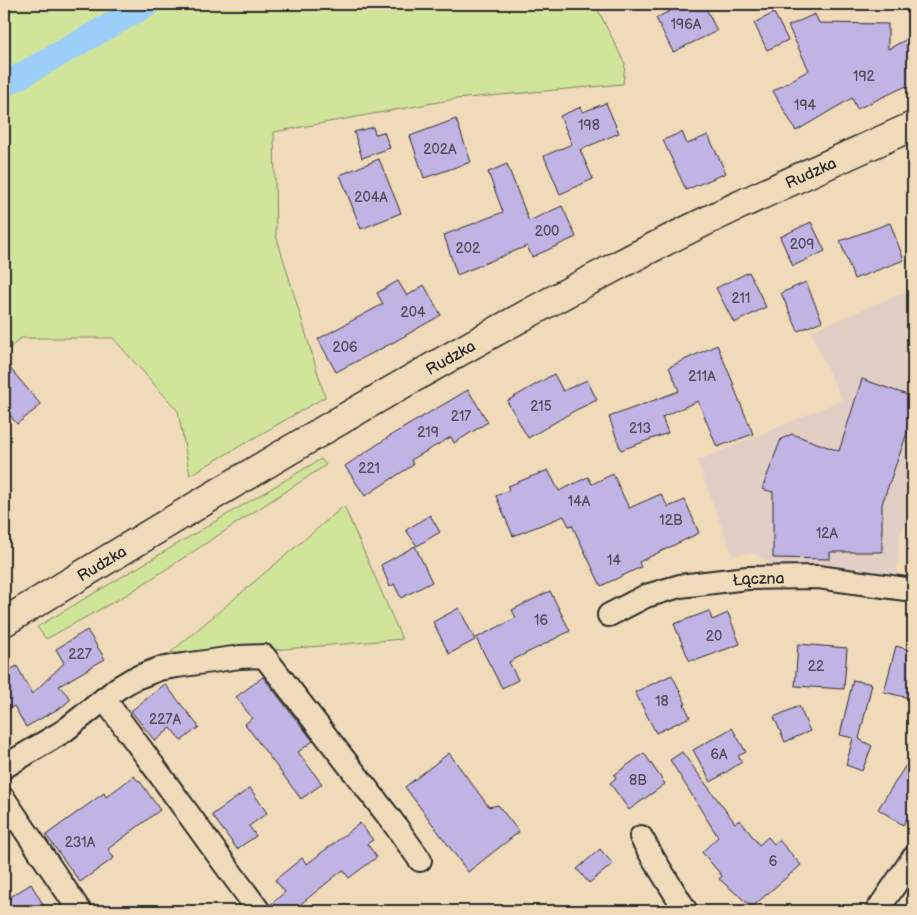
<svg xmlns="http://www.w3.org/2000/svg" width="917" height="915" font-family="'Balsamiq Sans',sans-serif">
  <rect width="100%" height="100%" fill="#efdbb9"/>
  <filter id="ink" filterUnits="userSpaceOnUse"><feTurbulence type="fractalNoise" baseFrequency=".02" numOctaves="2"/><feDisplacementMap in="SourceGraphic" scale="10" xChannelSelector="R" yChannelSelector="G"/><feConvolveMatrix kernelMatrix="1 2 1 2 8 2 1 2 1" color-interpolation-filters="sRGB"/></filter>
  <g filter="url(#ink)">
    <path fill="#e1cfc6" d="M913,289V509L901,532L896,575L778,568L755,554L732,555L697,461L842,400L810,331Z"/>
    <g fill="#d0e59a" stroke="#7e8862">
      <path d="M4,4H595L625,64L623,84L455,99L274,132L276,235L325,397L190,475L178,411L113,338H21L4,353Z"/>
      <path d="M321,459L326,465L128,594L46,639L37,627Z"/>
      <path d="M344,506L402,639L273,650L170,653Z"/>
    </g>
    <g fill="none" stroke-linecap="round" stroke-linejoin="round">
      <path stroke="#9bcef9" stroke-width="25" d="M4,85L148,4"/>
    </g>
    <g fill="#c1b3e4" stroke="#2b2b2b">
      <path d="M684,4H704L717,31L673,52L656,18Z"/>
      <path d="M774,13L788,40L767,50L754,23Z"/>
      <path d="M815,14L819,23L888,24V49L913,36V83L857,109L852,98L796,131L773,91L809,70L788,26Z"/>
      <path d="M606,103L619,133L580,150L593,179L560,194L544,156L572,144L560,116L581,107L583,112Z"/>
      <path d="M456,119L471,162L424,178L410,136Z"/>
      <path d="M373,127L375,134L384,132L390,148L362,158L354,132Z"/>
      <path d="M682,132L687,144L708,135L726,173L686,190L663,140Z"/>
      <path d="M379,159L401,213L361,229L340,175Z"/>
      <path d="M507,164L529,221L562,206L576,237L532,257L527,246L457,275L444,235L503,212L488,172Z"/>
      <path d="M811,222L825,251L793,266L780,237Z"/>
      <path d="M890,223L904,260L854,279L840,241Z"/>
      <path d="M749,272L766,307L734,323L716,288Z"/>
      <path d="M398,281L407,296L424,285L441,315L394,342L336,372L318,339L383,304L377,293Z"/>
      <path d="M806,282L822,321L798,331L781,293Z"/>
      <path d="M717,345L734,385H733L753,434L717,447L698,401L662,417L668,433L621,450L609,417L679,391L669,367Z"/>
      <path d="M4,361L41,405L17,424L4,408Z"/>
      <path d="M554,374L563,391L587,380L597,400L576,410L528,438L507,401Z"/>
      <path d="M862,379L913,397V416L882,504V552H830V559L773,558V492L762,489L781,439L792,434L839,451Z"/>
      <path d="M468,390L488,422L454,443L451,437L411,460L413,465L365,496L345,466L393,434Z"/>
      <path d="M548,470L559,491L588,477L592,484L613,474L629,508L661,494L668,507L685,500L699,533L639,562L641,567L601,586L572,525L569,526L564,516L513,536L496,496L509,490L508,486Z"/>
      <path d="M430,515L440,532L417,546L406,530Z"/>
      <path d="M415,546L432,582L401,598L394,584L390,587L381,565Z"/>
      <path d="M550,591L570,631L509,662L518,680L502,688L476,638L516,618L512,610Z"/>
      <path d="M459,608L475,640L449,654L433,622Z"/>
      <path d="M709,611L712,620L728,613L740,644L697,660H689L674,624Z"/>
      <path d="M87,630L105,659L59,686L71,699L63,706L26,727L14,706L4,712V673L17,666L32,694L64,663L56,649Z"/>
      <path d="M798,644L847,648L844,689L795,686Z"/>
      <path d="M896,646L913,651V699L884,692Z"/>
      <path d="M672,675L686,704H684L690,717L656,733L635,692Z"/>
      <path d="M263,677L313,741L298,752L322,784L301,799L245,724L252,718L236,697Z"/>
      <path d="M853,680L872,684L859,739L872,746L862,771L846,765L853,738L840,735Z"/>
      <path d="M165,684L199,727L181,741L171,728L155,741L131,711Z"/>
      <path d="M799,706L810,731L785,742L774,717Z"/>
      <path d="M732,728L746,752L738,756L742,762L711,782L693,750Z"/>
      <path d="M682,752L735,823L740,820L759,845L768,837L774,844L779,840L801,865L752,907L719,879L722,876L702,852L718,837L670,760Z"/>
      <path d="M449,753L489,807L498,805L519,832L468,872L405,787Z"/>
      <path d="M644,753L665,784L629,810L610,783L616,778L614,775Z"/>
      <path d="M913,754V809L903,825L878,809Z"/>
      <path d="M134,776L138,781L139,780L160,810L108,849L114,858L80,882L46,835L104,793L106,797Z"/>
      <path d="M250,788L267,813L249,826L256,836L237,849L212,815Z"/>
      <path d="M360,823L373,840L367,844L377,857L349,878L343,870L292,911H272L270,905L285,892L275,880L302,858L307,864Z"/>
      <path d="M600,849L613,864L589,883L577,869Z"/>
      <path d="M31,884L47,911H4V901Z"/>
    </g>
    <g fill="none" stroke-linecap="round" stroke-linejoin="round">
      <g stroke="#2b2b2b" stroke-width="26">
        <g id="street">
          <path id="s1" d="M609,615L646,596L680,586L747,578L818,577L913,590"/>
          <path d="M104,699C157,769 207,841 259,911"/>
          <path d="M4,767L64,731L118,688L133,679L159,669L177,666L240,657L264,656L392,821L420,860"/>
          <path d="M4,799L80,911"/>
          <path d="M641,837L653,858L686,911"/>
          <path d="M877,911L913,858"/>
        </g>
      </g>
      <g stroke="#2b2b2b" stroke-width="31">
        <g id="secondary">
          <path id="s2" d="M4,622C206,500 407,376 617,266C713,215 814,171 913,126"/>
        </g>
      </g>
      <use href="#street" stroke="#efdbb9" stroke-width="22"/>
      <use href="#secondary" stroke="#efdbb9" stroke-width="28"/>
    </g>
  </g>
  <g text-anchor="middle" stroke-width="4" stroke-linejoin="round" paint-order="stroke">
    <g font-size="14" fill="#504d59">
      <text x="686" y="29">196A</text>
      <text x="864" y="81">192</text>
      <text x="805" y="110">194</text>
      <text x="589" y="130">198</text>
      <text x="440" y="154">202A</text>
      <text x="371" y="202">204A</text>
      <text x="547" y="236">200</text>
      <text x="802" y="249">209</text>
      <text x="468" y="253">202</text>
      <text x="741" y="303">211</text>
      <text x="413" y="317">204</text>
      <text x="345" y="352">206</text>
      <text x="702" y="381">211A</text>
      <text x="541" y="411">215</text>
      <text x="461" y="421">217</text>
      <text x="640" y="433">213</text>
      <text x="428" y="437">219</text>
      <text x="369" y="473">221</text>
      <text x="579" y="506">14A</text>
      <text x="671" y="525">12B</text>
      <text x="827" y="538">12A</text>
      <text x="614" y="565">14</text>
      <text x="541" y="625">16</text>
      <text x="714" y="641">20</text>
      <text x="80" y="659">227</text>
      <text x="816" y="671">22</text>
      <text x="662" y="706">18</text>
      <text x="165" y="724">227A</text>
      <text x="719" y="759">6A</text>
      <text x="638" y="785">8B</text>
      <text x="80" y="847">231A</text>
      <text x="773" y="866">6</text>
    </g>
    <g font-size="16" fill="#2b2b2b" stroke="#efdbb9">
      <text dy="6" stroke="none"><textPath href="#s2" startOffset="924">Rudzka</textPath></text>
      <text dy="6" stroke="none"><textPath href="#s2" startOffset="519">Rudzka</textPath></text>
      <text dy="6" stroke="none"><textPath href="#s2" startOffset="114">Rudzka</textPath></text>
      <text dy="6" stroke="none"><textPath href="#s1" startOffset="156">Łączna</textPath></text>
    </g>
  </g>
  <rect width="917" height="915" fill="none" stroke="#efdbb9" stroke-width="20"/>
  <rect x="10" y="10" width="897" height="895" fill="none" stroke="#2b2b2b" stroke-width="2" filter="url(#ink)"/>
</svg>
